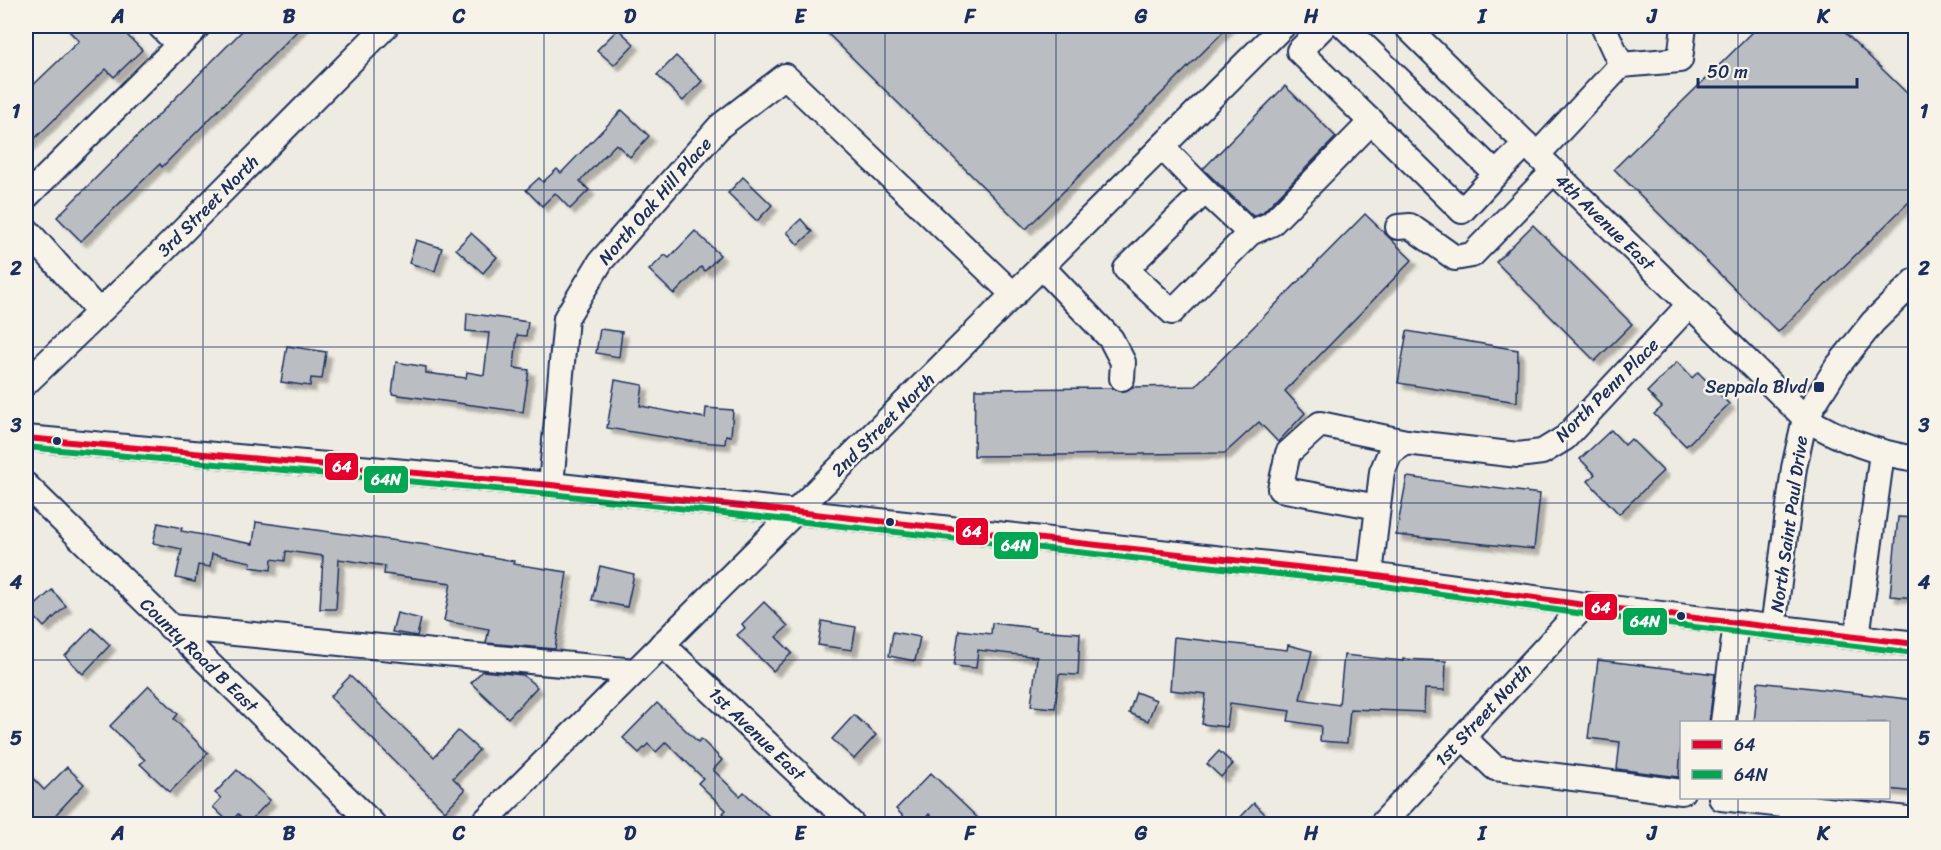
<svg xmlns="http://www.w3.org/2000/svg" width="1941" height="850" font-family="Sriracha,sans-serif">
  <defs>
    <filter id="shadow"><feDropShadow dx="5.5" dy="5.5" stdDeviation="1.5" flood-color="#0004"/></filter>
  </defs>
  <rect width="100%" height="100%" fill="#eeebe2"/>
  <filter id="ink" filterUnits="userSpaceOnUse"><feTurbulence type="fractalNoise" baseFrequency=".0167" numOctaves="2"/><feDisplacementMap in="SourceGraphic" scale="12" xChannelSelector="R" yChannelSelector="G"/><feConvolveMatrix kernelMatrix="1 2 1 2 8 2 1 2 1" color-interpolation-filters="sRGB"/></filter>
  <g filter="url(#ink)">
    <g fill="#babdc2" stroke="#1b2f5e" stroke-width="1.5" filter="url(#shadow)">
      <path d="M64,26H118L142,50L114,77L106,69L26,147V92L79,41Z"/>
      <path d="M247,26H302L162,167L160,164L81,241L57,217Z"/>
      <path d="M820,26H1229L1026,229Z"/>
      <path d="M1759,26H1838L1916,102V195L1778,332L1614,169Z"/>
      <path d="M618,29L634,44L614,65L597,50Z"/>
      <path d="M676,56L702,81L683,101L657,75Z"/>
      <path d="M1285,86L1336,137L1263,212L1253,216L1203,169Z"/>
      <path d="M622,110L649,136L630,157L616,144L580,181L589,190L570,209L555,193L542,206L526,190L539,178L543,182L557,169L561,173Z"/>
      <path d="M743,177L772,205L757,221L728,193Z"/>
      <path d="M1365,214L1412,260L1285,391L1305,413L1278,442L1259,422L1225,453L974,456L975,389L1112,388L1122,392L1132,387L1195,386Z"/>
      <path d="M801,219L812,232L798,245L787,232Z"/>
      <path d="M1533,225L1632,324L1595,361L1496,262Z"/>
      <path d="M695,231L720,255L705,271L701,267L674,294L649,270L665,255L669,258Z"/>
      <path d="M471,233L497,257L483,273L456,249Z"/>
      <path d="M416,240L442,248L435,271L409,263Z"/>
      <path d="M467,313L528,322L526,336L517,335L514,368L529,370L523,412L392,394L396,362L426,367V373L466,378L467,372L484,375L489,333L466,331Z"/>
      <path d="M600,329L622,332L619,357L596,353Z"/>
      <path d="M1407,331L1518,350L1517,402L1398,383Z"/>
      <path d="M287,346L326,352L322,379L311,378L310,386L281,382Z"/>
      <path d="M1677,362L1692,378L1698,372L1729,404L1686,446L1654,414L1662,407L1647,392Z"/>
      <path d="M615,380L643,385L640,406L705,418L706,408L733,410L731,436L726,435L725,444L689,441L607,428Z"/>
      <path d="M1611,430L1625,445L1631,439L1663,471L1619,514L1588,481L1595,474L1580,459Z"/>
      <path d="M1407,477L1540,494L1534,549L1396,535Z"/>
      <path d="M1898,517L1916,518V598L1890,596Z"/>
      <path d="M256,522L427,545L514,561L513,564L567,572L555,649L486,643L489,629L444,621L451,583L384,574L385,566L339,559L336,609H320L323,556L286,551L285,561L272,559L271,570L250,567L251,562L212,554L210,567L198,565L195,582L176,578L182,549L153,543L158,523L182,528L181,531L253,544Z"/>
      <path d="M600,566L634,574L627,607L592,600Z"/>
      <path d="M52,590L66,606L44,627L29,611Z"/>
      <path d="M764,602L788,626L776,637L792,653L773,671L737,635L745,628L742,624Z"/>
      <path d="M397,613L421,619L417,636L392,632Z"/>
      <path d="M822,621L856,627L852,650L818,645Z"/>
      <path d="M992,623L1035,628V630L1080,633L1078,675L1059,674L1055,708L1031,706L1037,657L978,650L976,668L954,666L959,630L991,634Z"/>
      <path d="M92,628L110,645L83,674L65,656Z"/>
      <path d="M893,632L920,637L915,661L889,656Z"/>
      <path d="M1174,637L1287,650L1288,645L1312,651L1300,699L1339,705L1344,655L1403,661V659L1446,661L1445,690L1425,689L1424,712L1350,709L1347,743L1320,741L1321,726L1288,721L1290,711L1230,703L1227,727L1202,724L1206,694L1170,690Z"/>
      <path d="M1598,660L1715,674L1709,723H1682L1679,777L1617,769L1620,742L1588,738Z"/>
      <path d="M482,671L523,675L537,687L508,718L471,683Z"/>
      <path d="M350,676L434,757L458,731L479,750L453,778L465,790L445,811L330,697Z"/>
      <path d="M1758,682L1916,700V792L1888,789V723H1754Z"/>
      <path d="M149,686L178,714L174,719L208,753L170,792L140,764L145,760L110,726Z"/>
      <path d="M1136,692L1156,700L1148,721L1129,713Z"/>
      <path d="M657,703L698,742L701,739L722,760L713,770L740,796L744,792L778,825H735L723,813L726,810L698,783L703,778L666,742L656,752L648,744L639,753L623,738Z"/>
      <path d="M854,715L876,735L854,759L832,739Z"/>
      <path d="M1219,751L1233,764L1221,777L1207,764Z"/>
      <path d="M67,767L84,784L46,825H26V771L44,790Z"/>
      <path d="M237,770L270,800L248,823L238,814L230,823L213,807L221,798L215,793Z"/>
      <path d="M931,773L985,825H940L929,814L919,825H912L896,809Z"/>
      <path d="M1254,803L1276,825H1233Z"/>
    </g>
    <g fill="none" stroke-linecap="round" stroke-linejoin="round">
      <g stroke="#1b2f5e" stroke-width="28">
        <g id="minor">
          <path d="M160,26L179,45"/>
          <path d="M1324,26L1299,51L1462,211L1496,174L1344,26"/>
          <path d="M1406,26L1805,418C1839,439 1876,453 1916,459"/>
          <path d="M1603,26L1621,65"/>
          <path d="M1162,147L1205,191L1126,269L1172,312L1250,233L1271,224L1372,121"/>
          <path d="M1537,155L1621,65L1680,60L1684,26"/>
          <path d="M1496,174L1526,144"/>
          <path d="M1205,191L1250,233"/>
          <path d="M26,197L198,26"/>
          <path d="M1398,227L1410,226L1455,258L1472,255L1553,172"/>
          <path d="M26,229L99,312"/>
          <path d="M1042,267L1111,339L1123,362L1122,378"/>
          <path d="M26,383L163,251L386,26"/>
          <path d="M26,438L551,485L1370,575L1585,605L1916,644"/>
          <path d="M26,485L373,824"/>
          <path d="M551,485L566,318L601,261L720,126L785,76L1014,295"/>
          <path d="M1378,507L1280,489L1288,453L1320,424L1406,442"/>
          <path d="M1370,575L1382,472L1390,453L1406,442L1518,455L1542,452L1565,438L1690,304"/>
          <path d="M170,627L635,671"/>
          <path d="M1773,628L1794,468L1805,418L1837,367L1873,322L1916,280"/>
          <path d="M1857,637L1882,453"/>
          <path d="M662,644L852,824"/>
          <path d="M1723,722L1736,623"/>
          <path d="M1463,737L1495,768L1682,792"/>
          <path d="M1721,798L1916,820"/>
          <path d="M482,824L1283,26"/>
          <path d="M1382,824L1585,605"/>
        </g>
      </g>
      <use href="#minor" stroke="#f7f3e8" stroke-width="24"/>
      <g stroke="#f7f3e8" stroke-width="10">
        <path id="bus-1" d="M26,438L551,485L1370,575L1585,605L1916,644"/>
      </g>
      <g stroke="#f7f3e8" stroke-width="10">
        <path id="bus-2" d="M26,447L550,494L1369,584L1584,614L1915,653"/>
      </g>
      <use href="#bus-1" stroke="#e4002b" stroke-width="6"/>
      <use href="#bus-2" stroke="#00a651" stroke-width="6"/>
    </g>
  </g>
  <path fill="none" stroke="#1b2f5e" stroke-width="1.5" stroke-opacity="0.55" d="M203,26V824M374,26V824M544,26V824M715,26V824M885,26V824M1056,26V824M1226,26V824M1397,26V824M1567,26V824M1738,26V722M26,190H1916M26,347H1916M26,503H1916M26,660H1916M1738,798V824"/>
  <g fill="#1b2f5e" stroke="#f7f3e8" stroke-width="2">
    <rect x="1813" y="381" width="12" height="12" rx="3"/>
    <circle cx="57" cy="441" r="5"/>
    <circle cx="890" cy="522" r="5"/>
    <circle cx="1681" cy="616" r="5"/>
  </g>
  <g text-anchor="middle" stroke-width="5" stroke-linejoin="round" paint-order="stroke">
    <g font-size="18" fill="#1b2f5e" stroke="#f7f3e8">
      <text transform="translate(655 201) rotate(-49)" y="6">North Oak Hill Place</text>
      <text transform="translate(208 206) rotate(-45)" y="6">3rd Street North</text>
      <text transform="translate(1605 222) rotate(44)" y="6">4th Avenue East</text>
      <text transform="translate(1607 390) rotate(-45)" y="6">North Penn Place</text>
      <text transform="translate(883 425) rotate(-45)" y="6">2nd Street North</text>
      <text transform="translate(1789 524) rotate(-82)" y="6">North Saint Paul Drive</text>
      <text transform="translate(199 655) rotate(44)" y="6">County Road B East</text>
      <text transform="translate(1483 715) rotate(-47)" y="6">1st Street North</text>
      <text transform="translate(757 734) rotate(44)" y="6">1st Avenue East</text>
    </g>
    <g font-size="18" fill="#1b2f5e" stroke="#f7f3e8" text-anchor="end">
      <text x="1807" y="393">Seppala Blvd</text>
    </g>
  </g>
  <g stroke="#f7f3e8" stroke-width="2">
    <rect x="324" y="452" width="35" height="29" rx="6" fill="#e4002b"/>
    <rect x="363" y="465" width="46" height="29" rx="6" fill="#00a651"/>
    <rect x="955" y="517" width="34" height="29" rx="6" fill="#e4002b"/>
    <rect x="993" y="531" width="46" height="29" rx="6" fill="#00a651"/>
    <rect x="1584" y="593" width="34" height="28" rx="6" fill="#e4002b"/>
    <rect x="1622" y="607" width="46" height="29" rx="6" fill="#00a651"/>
  </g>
  <g font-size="16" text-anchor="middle" font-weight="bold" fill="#fff">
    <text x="342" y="472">64</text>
    <text x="386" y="485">64N</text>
    <text x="972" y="537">64</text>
    <text x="1016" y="551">64N</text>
    <text x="1601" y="613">64</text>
    <text x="1645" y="627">64N</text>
  </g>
  <rect width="1941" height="850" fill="none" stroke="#f7f3e8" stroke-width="66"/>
  <rect x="1680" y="721" width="210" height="78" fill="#f7f3e8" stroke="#9fa5b1" stroke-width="1.5"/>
  <rect x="1692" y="740" width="30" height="9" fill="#e4002b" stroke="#9fa5b1" stroke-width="1.5"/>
  <text x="1734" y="751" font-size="18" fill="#1b2f5e">64</text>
  <rect x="1692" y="770" width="30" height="9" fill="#00a651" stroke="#9fa5b1" stroke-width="1.5"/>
  <text x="1734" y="781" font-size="18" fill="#1b2f5e">64N</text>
  <path d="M1698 78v9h159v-9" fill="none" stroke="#1b2f5e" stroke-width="3"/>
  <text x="1707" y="78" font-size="18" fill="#1b2f5e" stroke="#f7f3e8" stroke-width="4.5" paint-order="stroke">50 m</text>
  <rect x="33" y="33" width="1875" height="784" fill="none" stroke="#1b2f5e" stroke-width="2"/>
  <g font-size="20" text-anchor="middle" font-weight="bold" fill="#1b2f5e">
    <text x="118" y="23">A</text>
    <text x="289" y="23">B</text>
    <text x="459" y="23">C</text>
    <text x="630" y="23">D</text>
    <text x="800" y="23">E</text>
    <text x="970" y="23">F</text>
    <text x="1141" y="23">G</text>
    <text x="1311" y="23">H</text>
    <text x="1482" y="23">I</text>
    <text x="1652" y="23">J</text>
    <text x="1823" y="23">K</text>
    <text x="16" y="118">1</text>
    <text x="1924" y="118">1</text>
    <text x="16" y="275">2</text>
    <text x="1924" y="275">2</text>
    <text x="16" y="432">3</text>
    <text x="1924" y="432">3</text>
    <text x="16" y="589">4</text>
    <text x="1924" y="589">4</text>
    <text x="16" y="745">5</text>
    <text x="1924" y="745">5</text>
    <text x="118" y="840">A</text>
    <text x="289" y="840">B</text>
    <text x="459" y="840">C</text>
    <text x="630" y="840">D</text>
    <text x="800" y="840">E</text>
    <text x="970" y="840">F</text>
    <text x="1141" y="840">G</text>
    <text x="1311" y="840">H</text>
    <text x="1482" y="840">I</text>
    <text x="1652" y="840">J</text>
    <text x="1823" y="840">K</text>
  </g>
</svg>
